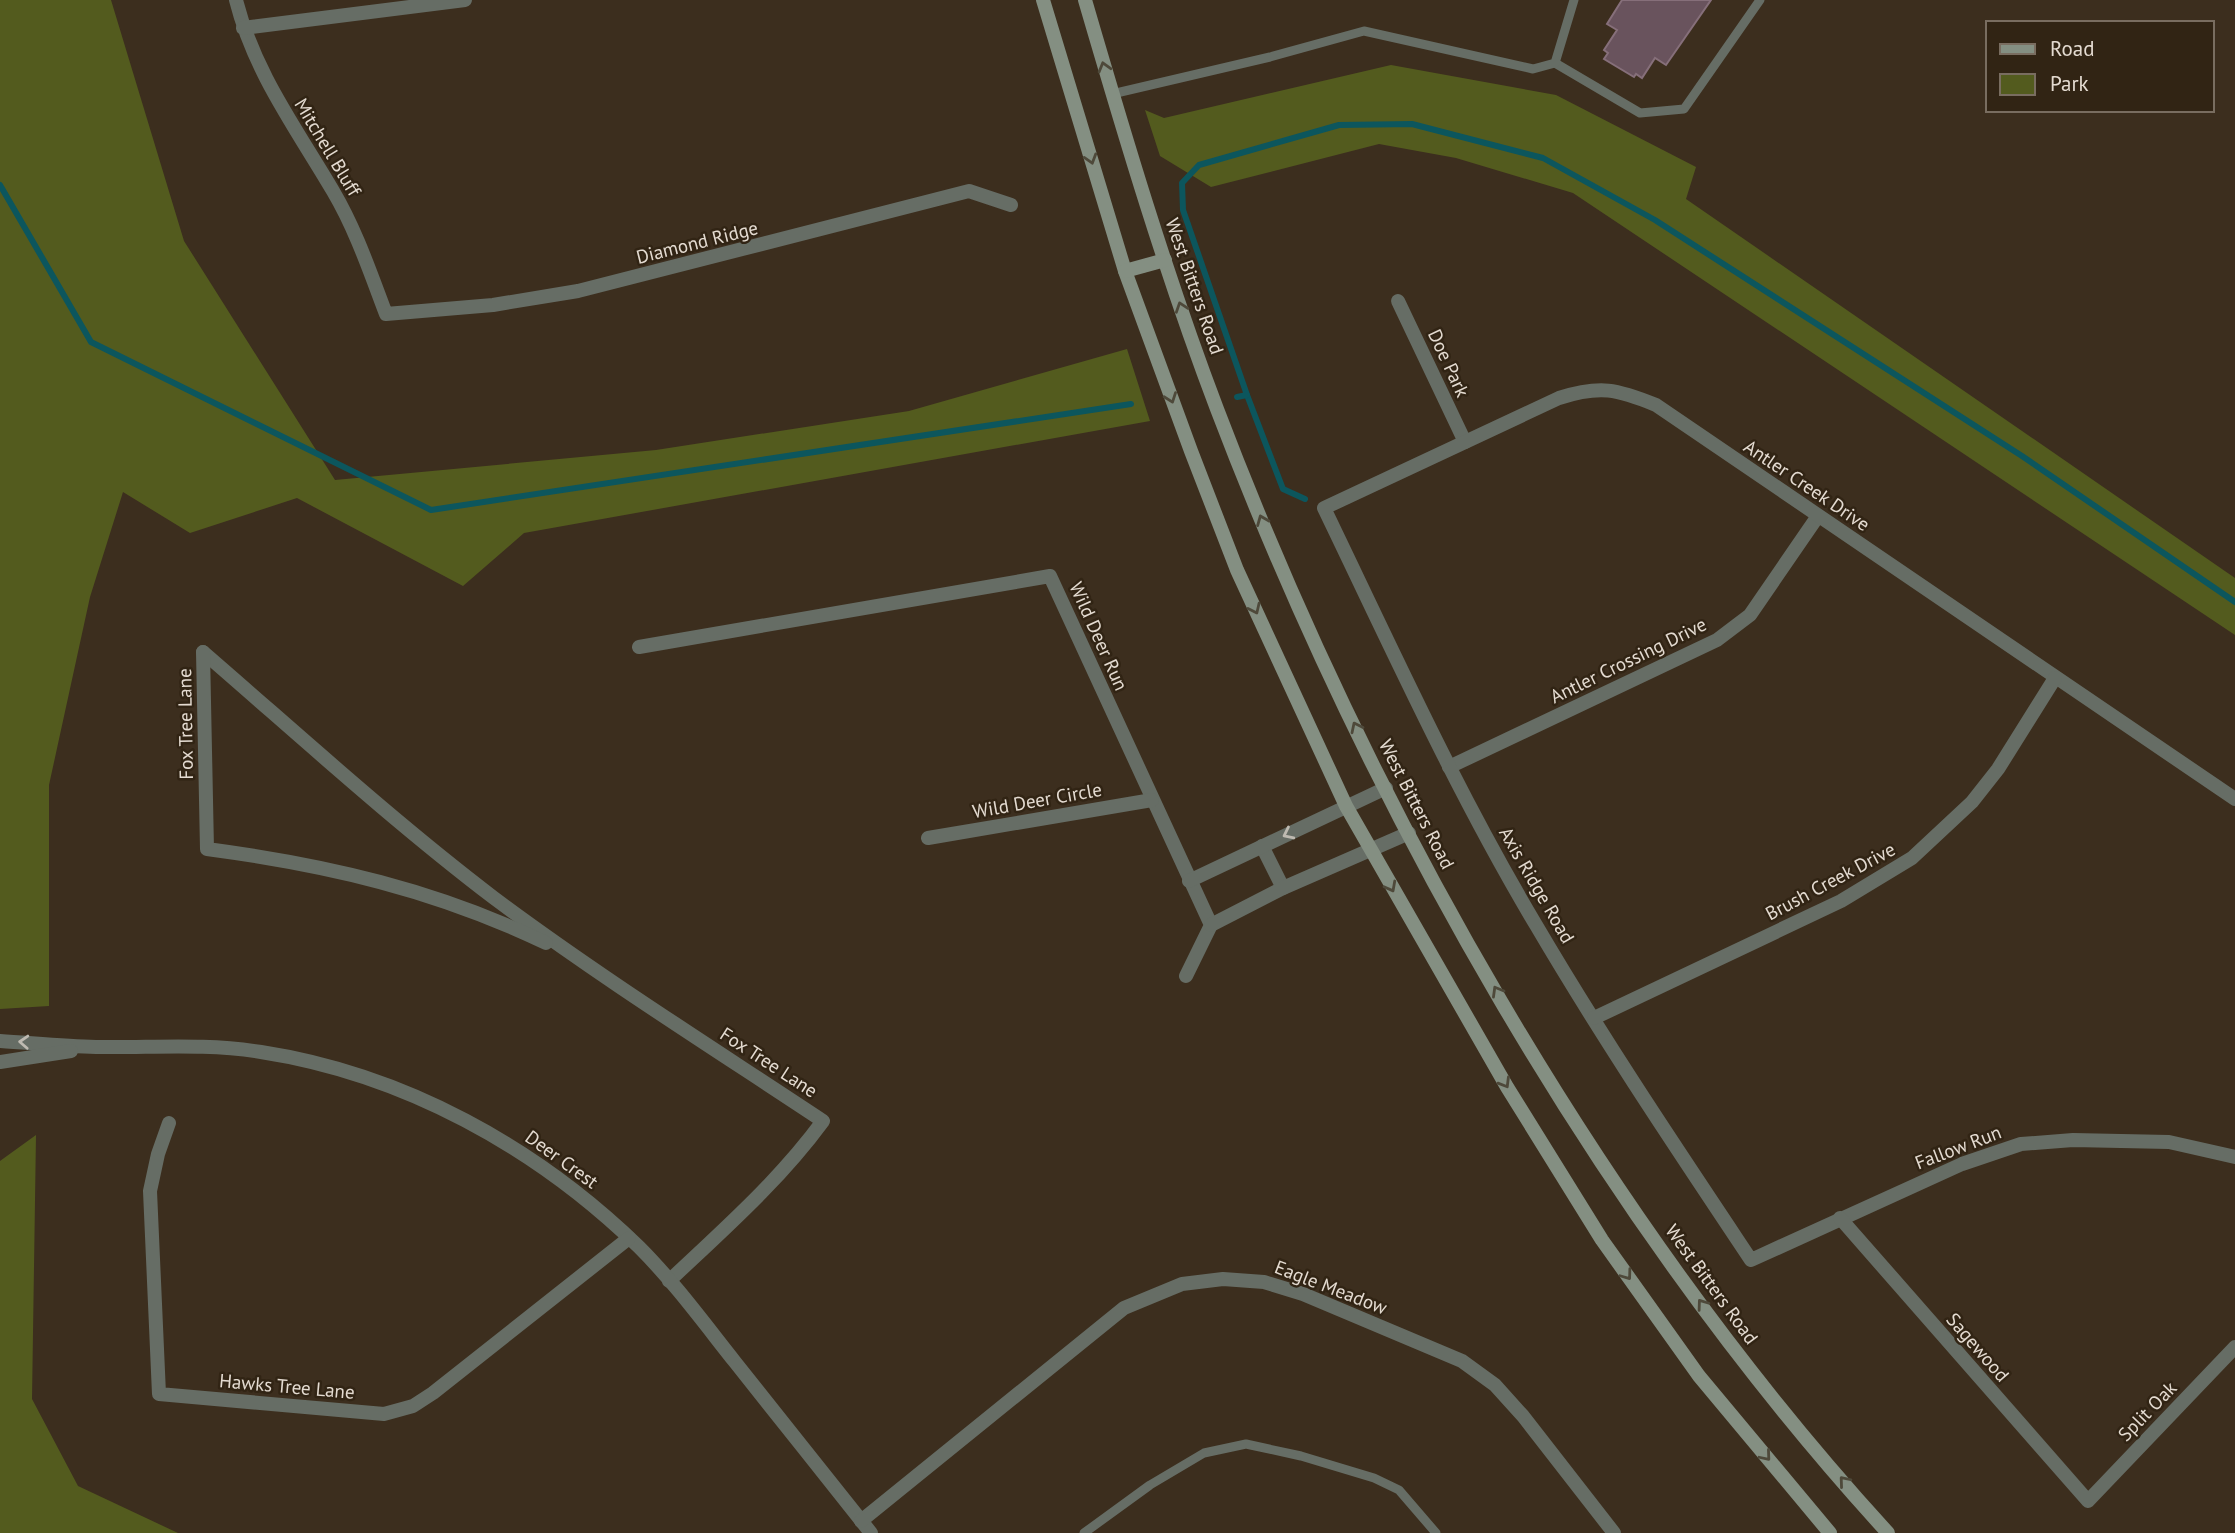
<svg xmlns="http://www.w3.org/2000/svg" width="2235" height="1533" font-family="'PT Sans',sans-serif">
  <rect width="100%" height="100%" fill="#3c2e1e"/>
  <g fill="#535b1e">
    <path d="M0,0H111L184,241L335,480L656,450L909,411L1127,349L1150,421L524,533L463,586L297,498L190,533L123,492L90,597L49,785V1006L0,1009Z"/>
    <path d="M1391,65L1556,95L1696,167L1686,199L2235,578V635L1573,193L1456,158L1379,144L1211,187L1160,156L1145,110L1164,118Z"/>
    <path d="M36,1135L32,1399L78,1486L178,1533H0V1161Z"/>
  </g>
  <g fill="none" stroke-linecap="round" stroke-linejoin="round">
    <g stroke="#0c565d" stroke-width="6">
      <path d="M0,185L91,342L431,510L1131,404"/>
      <path d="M1247,395L1283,489L1305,499"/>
      <path d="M1237,397L1247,395L1183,210L1182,183L1199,165L1339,125L1412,124L1543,158L1655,220L2022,456L2235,602"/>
    </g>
  </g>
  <path fill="#69535d" stroke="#866f7a" stroke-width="2" d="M1622,0H1711L1666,65L1655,58L1642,78L1636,74L1634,77L1604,59L1608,53L1604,50L1617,30L1607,24Z"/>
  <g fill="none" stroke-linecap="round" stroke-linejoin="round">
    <g stroke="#666d65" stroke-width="9">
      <path d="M1555,63L1640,113L1684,109L1760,0"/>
      <path d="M1112,94L1270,57L1364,31L1533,69L1555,63L1574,0"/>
      <path d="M1084,1533L1150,1485L1204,1453L1246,1444L1301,1456L1374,1478L1399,1490L1436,1533"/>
    </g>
    <g stroke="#666d65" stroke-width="14">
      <path d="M236,0C254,72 296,128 333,191C356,230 370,272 386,314L493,305L578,291L969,191L1011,205"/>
      <path d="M243,28L465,0"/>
      <path d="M1398,301L1465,442"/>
      <path d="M639,647L1050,576L1211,925L1186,976"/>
      <path d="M203,652C299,735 393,821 494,898C600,977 713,1048 823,1121C779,1181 723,1230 669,1281"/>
      <path d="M203,652L207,849C327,865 436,890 546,943"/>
      <path d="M1449,767L1717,640L1750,615L1818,516"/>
      <path d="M2235,799L1656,405C1617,389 1600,385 1559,398L1324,508C1392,649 1456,791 1536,925C1603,1039 1677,1149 1751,1260L1962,1164L2021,1144L2073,1140L2169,1142L2235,1157"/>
      <path d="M928,838L1152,800"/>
      <path d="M1262,846L1283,888"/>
      <path d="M1189,881L1386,788"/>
      <path d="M1211,925L1283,888L1409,833"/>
      <path d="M1594,1018L1841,901L1912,858L1972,802L1998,769L2055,678"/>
      <path d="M0,1041C32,1043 64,1046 96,1047C152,1048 204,1043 261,1052C404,1074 536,1147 639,1247C674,1282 704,1323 735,1362C780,1419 826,1476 871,1533"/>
      <path d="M0,1062L71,1051"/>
      <path d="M169,1123L158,1154L150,1191L159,1394L384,1414L413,1406L433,1393L629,1238"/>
      <path d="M1840,1218L2088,1501L2235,1347"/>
      <path d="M861,1521L1124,1308L1182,1284L1223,1279L1264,1282L1303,1294L1462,1361L1495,1385L1523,1416L1614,1533"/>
    </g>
    <g stroke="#848f82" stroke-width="14">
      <path d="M1043,0L1125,271L1191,451L1237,570L1346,806L1507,1087L1602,1240L1699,1376L1830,1533"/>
      <path d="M1085,0C1125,137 1166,275 1217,409C1368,806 1601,1219 1888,1533"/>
      <path d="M1125,271L1165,260"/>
    </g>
  </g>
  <defs><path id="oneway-chevron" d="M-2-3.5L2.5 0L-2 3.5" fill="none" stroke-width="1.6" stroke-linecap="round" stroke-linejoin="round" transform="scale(1.75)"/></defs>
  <g stroke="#4e493a">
    <use href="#oneway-chevron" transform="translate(1104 67) rotate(-106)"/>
    <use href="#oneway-chevron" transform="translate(1091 159) rotate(73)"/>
    <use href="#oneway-chevron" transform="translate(1181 307) rotate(-109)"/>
    <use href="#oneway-chevron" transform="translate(1171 398) rotate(70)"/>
    <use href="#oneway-chevron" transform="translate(1262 520) rotate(-112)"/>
    <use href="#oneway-chevron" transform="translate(1255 609) rotate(65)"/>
    <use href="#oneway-chevron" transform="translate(1356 727) rotate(-116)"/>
    <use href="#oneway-chevron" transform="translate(1391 887) rotate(62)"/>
    <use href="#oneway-chevron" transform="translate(1497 991) rotate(-120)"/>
    <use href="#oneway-chevron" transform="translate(1505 1083) rotate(59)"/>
    <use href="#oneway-chevron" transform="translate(1627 1275) rotate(54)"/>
    <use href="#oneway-chevron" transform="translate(1702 1304) rotate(-126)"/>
    <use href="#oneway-chevron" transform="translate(1766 1456) rotate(50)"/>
    <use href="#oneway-chevron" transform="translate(1844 1481) rotate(-130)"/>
  </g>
  <g stroke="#bebab1">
    <use href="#oneway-chevron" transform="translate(1288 834) rotate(154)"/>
    <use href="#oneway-chevron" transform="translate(24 1042) rotate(-177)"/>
  </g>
  <g text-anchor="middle" stroke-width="5" stroke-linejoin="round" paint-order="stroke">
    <g font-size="19" fill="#e4dbd1" stroke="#312414">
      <text transform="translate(328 147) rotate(59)" y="7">Mitchell Bluff</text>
      <text transform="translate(697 242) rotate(-14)" y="7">Diamond Ridge</text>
      <text transform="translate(1195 286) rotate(71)" y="7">West Bitters Road</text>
      <text transform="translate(1449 363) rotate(65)" y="7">Doe Park</text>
      <text transform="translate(1807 485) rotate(34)" y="7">Antler Creek Drive</text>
      <text transform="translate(1099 636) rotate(66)" y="7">Wild Deer Run</text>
      <text transform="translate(1628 660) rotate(-26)" y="7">Antler Crossing Drive</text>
      <text transform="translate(185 724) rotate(-91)" y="7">Fox Tree Lane</text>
      <text transform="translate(1037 800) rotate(-10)" y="7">Wild Deer Circle</text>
      <text transform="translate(1417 804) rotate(63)" y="7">West Bitters Road</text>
      <text transform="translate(1830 881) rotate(-28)" y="7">Brush Creek Drive</text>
      <text transform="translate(1537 885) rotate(60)" y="7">Axis Ridge Road</text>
      <text transform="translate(769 1062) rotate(33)" y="7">Fox Tree Lane</text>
      <text transform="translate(1958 1147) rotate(-21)" y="7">Fallow Run</text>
      <text transform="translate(562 1159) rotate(36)" y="7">Deer Crest</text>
      <text transform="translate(1712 1284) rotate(54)" y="7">West Bitters Road</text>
      <text transform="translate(1331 1287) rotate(21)" y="7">Eagle Meadow</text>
      <text transform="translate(1978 1347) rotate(49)" y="7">Sagewood</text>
      <text transform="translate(287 1386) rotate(5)" y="7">Hawks Tree Lane</text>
      <text transform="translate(2147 1411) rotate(-46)" y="7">Split Oak</text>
    </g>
  </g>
  <rect x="1986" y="21" width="228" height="91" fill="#312414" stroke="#796d60" stroke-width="2"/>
  <rect x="2000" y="44" width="35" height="10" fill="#848f82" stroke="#796d60" stroke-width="2"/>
  <text x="2050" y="56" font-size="21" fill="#e4dbd1">Road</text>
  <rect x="2000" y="74" width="35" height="21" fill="#535b1e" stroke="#796d60" stroke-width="2"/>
  <text x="2050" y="91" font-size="21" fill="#e4dbd1">Park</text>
</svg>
